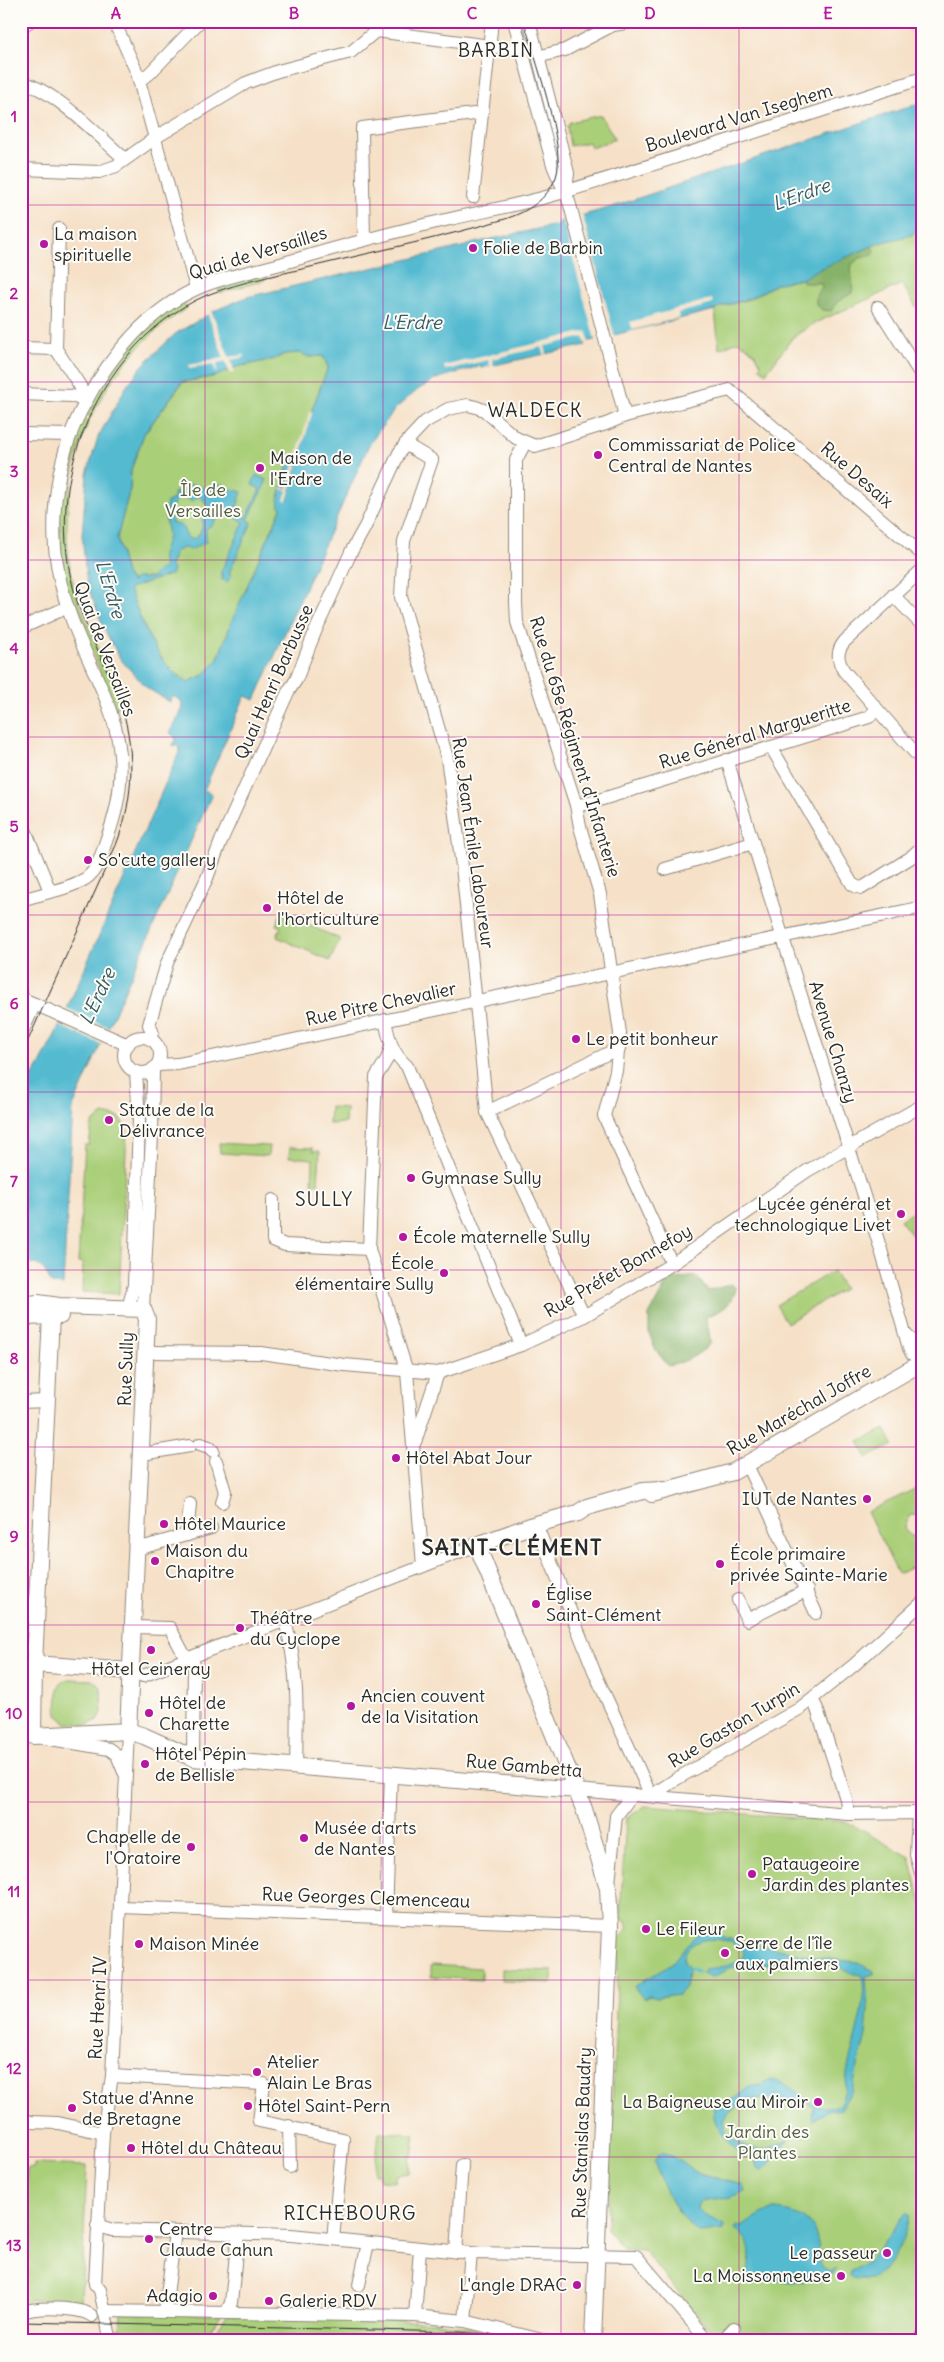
<svg xmlns="http://www.w3.org/2000/svg" width="944" height="2362" font-family="Delius,sans-serif">
  <rect width="100%" height="100%" fill="#fdfcf7"/>
  <filter id="ink" filterUnits="userSpaceOnUse"><feTurbulence type="fractalNoise" baseFrequency=".02" numOctaves="2"/><feDisplacementMap in="SourceGraphic" scale="10" xChannelSelector="R" yChannelSelector="G"/><feConvolveMatrix kernelMatrix="1 2 1 2 8 2 1 2 1" color-interpolation-filters="sRGB"/></filter>
  <filter id="wash" filterUnits="userSpaceOnUse"><feTurbulence type="fractalNoise" baseFrequency=".0096" numOctaves="4" result="noise"/><feDisplacementMap in="SourceGraphic" scale="20" xChannelSelector="R" yChannelSelector="G"/><feGaussianBlur stdDeviation="1.12" result="paint"/><feColorMatrix in="noise" values="0 0 0 0 0 0 0 0 0 0 0 0 0 0 0 0 0 1.4 0 .05"/><feComposite in="paint" operator="in"/></filter>
  <g filter="url(#wash)">
    <rect width="100%" height="100%" fill="#f6e1c8"/>
    <g fill="#aacf79" stroke="#6a7d52">
      <path d="M601,115L615,139L591,148L589,142L570,146L567,127L570,122Z"/>
      <path d="M923,226V298L916,307L902,284L815,323L793,337L766,373L759,367L761,364L755,353L738,341L719,349L715,310L720,307L750,299L778,283L802,279L813,272L879,243L911,235Z"/>
      <path d="M263,271L265,280L220,293L216,284Z"/>
      <path d="M182,300L187,308C144,335 114,371 91,417L83,413L124,347Z"/>
      <path d="M300,353L309,357L323,356L328,367L313,407L287,501L281,508L263,550L217,660L205,674L188,682C155,664 143,622 129,589L132,582L126,574L117,538L130,489L131,470L144,434L183,382L217,376L236,367L275,359L285,354Z"/>
      <path d="M80,417L89,421C65,479 58,548 81,607C93,640 111,672 123,705L115,708L63,580L58,500Z"/>
      <path d="M281,913L340,939L330,961L277,937L281,927L276,925Z"/>
      <path d="M330,1107L346,1108L345,1123L329,1124Z"/>
      <path d="M103,1114L119,1117L127,1130L119,1294L82,1292L83,1263L78,1262L85,1145H89L92,1124Z"/>
      <path d="M219,1143L269,1146L268,1156L220,1153Z"/>
      <path d="M290,1147L313,1148V1151H320L318,1184L312,1183L313,1159L289,1157Z"/>
      <path d="M923,1203V1246L921,1247L900,1220Z"/>
      <path d="M833,1271L844,1289L787,1323L776,1305Z"/>
      <path d="M885,1429L893,1445L867,1458L859,1441Z"/>
      <path d="M923,1485V1516L911,1515L905,1526L906,1531L911,1536H923V1562L898,1574L867,1512Z"/>
      <path d="M69,1679L92,1680L101,1687L102,1712L99,1719L88,1725L67,1723L57,1715L58,1688L62,1681Z"/>
      <path d="M645,1806L847,1822L910,1857L923,1909V2301L913,2341H719L643,2250L623,2249L607,2230L619,1938C624,1933 630,1931 626,1922L620,1918L626,1819Z"/>
      <path d="M431,1965L481,1968V1980L431,1977Z"/>
      <path d="M502,1969L552,1971V1983L502,1981Z"/>
      <path d="M379,2132L415,2134L412,2157H410L409,2173L396,2175L395,2182L379,2181V2174H374Z"/>
      <path d="M34,2164L87,2166L81,2302L29,2300L21,2308L27,2168H34Z"/>
      <path d="M121,2313L221,2315L202,2341H159L136,2333H120Z"/>
      <path d="M226,2315L437,2322L502,2334L501,2341L245,2335L227,2341H208Z"/>
    </g>
    <g fill="#87b269" stroke="#596e4a">
      <path d="M868,244L875,250L873,255L860,258L852,264C850,274 854,283 852,293L837,302L831,311L822,310L816,304C816,297 816,292 822,288L821,283H804L801,276Z"/>
      <path d="M696,1276L708,1291L732,1284L736,1289C732,1306 721,1311 706,1317L711,1343C698,1356 686,1362 668,1366L655,1349L649,1333V1315L668,1280Z"/>
    </g>
    <g fill="#52bad0" stroke="#3e727e" fill-rule="evenodd">
      <path d="M923,102V226L911,235L879,243L813,272L802,279L778,283L750,298L720,307L715,310L586,342V345L481,368L480,366L436,379L419,389L396,408L378,432L368,447L255,700L245,696L204,790L212,794L73,1107L63,1285L51,1284C46,1269 38,1259 21,1266V1093L39,1066L59,1027L180,750L178,746L172,745L176,738L170,733L183,708L181,701L173,696L170,702L147,688L121,660L105,631L87,585L82,535L87,474L98,437L126,387L143,365L175,334L216,310L247,297L466,246L474,243L556,225L559,222L612,207ZM300,353L309,357L323,356L328,367L313,407L287,501V491L282,489V487L287,489L296,457L291,455L278,500L281,509L233,618L218,659L205,674L188,682C155,665 142,621 129,589C131,588 168,575 171,575L173,570L170,565L176,551L184,548L191,550L206,542V529L214,523L218,514L231,509L236,518L244,522L220,574L223,575L221,579L227,582L232,575L229,573L252,522L248,520L267,480L256,475L252,485L260,489L246,519L237,507L242,492L227,488L221,484L206,491L203,487L186,484L185,490L174,493L175,498L167,502L165,516L168,536L162,555L164,567L155,573L152,578H136L131,582L126,574L117,538L130,489L131,470L144,434L182,382L217,376L236,367L275,359L284,354ZM200,496L208,506L202,511C203,522 204,538 190,539L187,537L182,526L172,523L169,511L179,497H183L192,501Z"/>
      <path d="M707,1926L726,1938L821,1958L856,1962L874,1971V1974L866,1976L868,2010L866,2035L852,2090L841,2109L828,2111L813,2119L812,2116L814,2106L799,2100L749,2099L727,2114L723,2121L725,2132C734,2142 751,2152 765,2149C772,2147 781,2142 787,2140L772,2161L762,2170L757,2168L755,2158C737,2158 709,2124 714,2107L722,2108L749,2087L762,2085L772,2080C800,2085 810,2115 839,2105C846,2093 846,2081 848,2067C855,2037 864,2011 864,1980L862,1975L854,1974L834,1965L786,1962L742,1966L728,1968L717,1976L710,1977L702,1972L704,1969C715,1968 743,1966 744,1952C734,1935 682,1932 684,1962L689,1968L685,1987L678,1995L657,1998L649,1996L644,1999L634,1987L672,1963L688,1943Z"/>
      <path d="M662,2152L674,2157L699,2174L742,2185L745,2191L732,2197L706,2200L698,2204L697,2208L704,2215L725,2225L724,2230L700,2233C678,2220 663,2185 654,2162L659,2153Z"/>
      <path d="M773,2210C796,2211 814,2219 818,2243C819,2251 818,2259 822,2266L829,2272L836,2269L832,2276L792,2283L762,2279L753,2283L748,2280C748,2259 757,2244 735,2229L737,2226L742,2227L761,2214Z"/>
      <path d="M906,2213L909,2215C905,2242 885,2290 850,2277L851,2271C876,2261 890,2232 906,2213Z"/>
    </g>
    <g fill="#f6e1c8">
      <path d="M582,213L615,338L596,343L562,218Z"/>
      <path d="M712,299L713,304L678,313L679,318L633,330L630,322Z"/>
      <path d="M211,310L229,357L244,355L245,357L230,360L235,372L230,374L225,361L217,363V374L213,364L189,368V365L224,358L207,312Z"/>
      <path d="M587,331L589,344L586,345L584,337L545,346L547,355L545,356L542,347L492,359L494,368L491,369L488,360L445,370L444,366Z"/>
      <path d="M310,411L312,413L287,501L284,500L287,491L281,489L282,487L287,489L296,457L290,455L291,453L297,454Z"/>
      <path d="M64,1007L110,1028L103,1045L56,1024Z"/>
    </g>
    <g fill="none" stroke-linecap="round" stroke-linejoin="round">
      <path stroke="#52bad0" stroke-width="3" d="M689,1968L698,1971"/>
    </g>
  </g>
  <g filter="url(#ink)">
    <g fill="none" stroke-linecap="round" stroke-linejoin="round">
      <g stroke="#90867a" stroke-width="14">
        <g id="minor">
          <path d="M114,21L137,73L196,288"/>
          <path d="M514,21L553,165C558,179 566,191 570,205L625,416"/>
          <path d="M529,21L568,173L566,191"/>
          <path d="M21,27L30,21"/>
          <path d="M545,55L565,50L613,25L637,21"/>
          <path d="M139,80L149,74L200,21"/>
          <path d="M21,82C54,89 99,137 125,159"/>
          <path d="M21,169L99,172L116,166L158,136L246,83L278,71L351,52L376,31L513,49"/>
          <path d="M473,197L492,21"/>
          <path d="M59,229L56,349L80,386L85,401"/>
          <path d="M364,240L362,128L482,113"/>
          <path d="M878,307L923,378"/>
          <path d="M21,348L56,349"/>
          <path d="M21,394L72,396L85,401"/>
          <path d="M21,434L71,435"/>
          <path d="M525,443L516,460V603L517,622L576,805L580,827L600,894L620,1033L616,1071L604,1116L672,1264"/>
          <path d="M405,444L432,460L404,541L401,597L447,758L462,866L487,1112L584,1316"/>
          <path d="M923,569L845,641C836,651 837,660 844,671L923,762"/>
          <path d="M893,595L923,626"/>
          <path d="M21,628L68,607"/>
          <path d="M771,747L852,884L857,887L862,888L910,858L923,846"/>
          <path d="M727,760L881,1250L909,1348L912,1354L923,1360"/>
          <path d="M576,805L586,804L869,717L876,708"/>
          <path d="M21,820L50,891"/>
          <path d="M665,869L753,843"/>
          <path d="M21,900C40,894 69,889 85,879C97,872 102,853 106,841C152,722 77,675 58,570C48,515 58,452 85,403C110,356 148,310 198,288C223,277 251,272 277,265C334,248 392,232 450,219C489,210 529,203 567,191C686,155 804,116 923,78"/>
          <path d="M21,994L23,999L128,1045"/>
          <path d="M385,1020C389,1040 392,1053 407,1066L521,1345"/>
          <path d="M21,1034L35,1004"/>
          <circle cx="142" cy="1055" r="18"/>
          <path d="M151,1040L152,1031L149,1025L167,963L207,878L221,841L288,692L296,680L315,632L351,552L365,527L399,453L410,438L425,422L448,409L468,405L476,407L484,410L516,438L535,446L606,424L625,416L730,390L923,555"/>
          <path d="M391,1047L387,1059L376,1077L369,1249L407,1372L423,1566"/>
          <path d="M157,1065L178,1064L279,1043L923,907"/>
          <path d="M487,1112L619,1048"/>
          <path d="M273,1200V1240L285,1245L369,1249"/>
          <path d="M128,1309L134,1285L139,1119L136,1072"/>
          <path d="M143,1309L152,1136L153,1069"/>
          <path d="M906,1335L922,1349"/>
          <path d="M147,1352L261,1353L344,1365L438,1373L521,1345L584,1316L672,1264L807,1171L923,1105"/>
          <path d="M21,1402L47,1401"/>
          <path d="M415,1442L438,1373"/>
          <path d="M200,1444L209,1447L213,1451"/>
          <path d="M142,1454L190,1446"/>
          <path d="M216,1461L225,1492L222,1502"/>
          <path d="M747,1465L816,1613"/>
          <path d="M536,1524L594,1671L651,1796"/>
          <path d="M187,1535L190,1504"/>
          <path d="M137,1549L211,1528"/>
          <path d="M738,1600L747,1620L807,1590"/>
          <path d="M285,1621C299,1668 297,1718 296,1767"/>
          <path d="M134,1627L170,1628L187,1660"/>
          <path d="M192,1658L194,1665L193,1758"/>
          <path d="M131,1671L143,1676L477,1545"/>
          <path d="M812,1699L817,1709L846,1799L848,1814"/>
          <path d="M21,1737L33,1736L109,1749L117,1755L124,1772"/>
          <path d="M577,1790L848,1814L923,1813"/>
          <path d="M651,1796L678,1778L799,1709L854,1665L923,1602"/>
          <path d="M918,1813L916,1855L923,1880"/>
          <path d="M609,1883L616,1816L632,1795"/>
          <path d="M121,1907L610,1926"/>
          <path d="M386,1916L391,1775"/>
          <path d="M112,2076L264,2084L259,2121L343,2139L333,2239"/>
          <path d="M21,2119L31,2122L58,2123L103,2133"/>
          <path d="M289,2126L290,2167"/>
          <path d="M97,2225L112,2230L291,2235L471,2253L636,2256L708,2341"/>
          <path d="M456,2252L462,2165"/>
          <path d="M359,2285L368,2243"/>
          <path d="M104,2311L415,2316L465,2321L546,2341"/>
          <path d="M165,2311L175,2232"/>
          <path d="M227,2311L231,2303L238,2234"/>
          <path d="M21,2313C35,2306 80,2307 92,2316"/>
          <path d="M415,2316L420,2249"/>
          <path d="M465,2321L471,2253"/>
          <path d="M115,2341L110,2337L100,2290L95,2284L103,2133L112,2076L128,1731"/>
          <path d="M722,2341L734,2328"/>
          <path d="M921,2341L923,2335"/>
        </g>
      </g>
      <g stroke="#90867a" stroke-width="18">
        <g id="major">
          <path d="M21,1305L38,1303L59,1306L143,1309L147,1319L128,1731"/>
          <path d="M51,1316L34,1664L33,1736L128,1731L144,1736L193,1758L577,1790"/>
          <path d="M21,1317L60,1316"/>
          <path d="M652,1494L733,1472L923,1362"/>
          <path d="M34,1664L131,1671"/>
          <path d="M593,2341L610,1926L608,1888L584,1809L477,1545L536,1524L578,1513L587,1507L643,1491L661,1490"/>
        </g>
      </g>
      <use href="#minor" stroke="#fff" stroke-width="12"/>
      <use href="#major" stroke="#fff" stroke-width="16"/>
      <g stroke="#2b2b2b" stroke-width="1">
        <path d="M21,1056L116,845C135,798 136,744 118,696C107,668 93,642 82,615C61,561 60,501 78,446C99,382 144,322 207,295C243,281 282,274 319,265C381,250 444,237 505,219C527,212 547,200 556,177C567,148 533,54 524,21"/>
        <path d="M21,2322L458,2332L492,2335L521,2341"/>
      </g>
    </g>
  </g>
  <path fill="none" stroke="#b5179e" stroke-width="1" stroke-opacity="0.55" d="M205,21V2341M383,21V2341M561,21V2341M739,21V2341M21,205H923M21,382H923M21,560H923M21,737H923M21,915H923M21,1092H923M21,1270H923M21,1447H923M21,1625H923M21,1802H923M21,1980H923M21,2157H923"/>
  <g fill="#b5179e" stroke="#fdfcf7" stroke-width="2">
    <circle cx="44" cy="244" r="5"/>
    <circle cx="473" cy="248" r="5"/>
    <circle cx="598" cy="455" r="5"/>
    <circle cx="260" cy="468" r="5"/>
    <circle cx="88" cy="860" r="5"/>
    <circle cx="267" cy="908" r="5"/>
    <circle cx="576" cy="1039" r="5"/>
    <circle cx="109" cy="1120" r="5"/>
    <circle cx="411" cy="1178" r="5"/>
    <circle cx="901" cy="1214" r="5"/>
    <circle cx="403" cy="1237" r="5"/>
    <circle cx="444" cy="1273" r="5"/>
    <circle cx="396" cy="1458" r="5"/>
    <circle cx="867" cy="1499" r="5"/>
    <circle cx="164" cy="1524" r="5"/>
    <circle cx="155" cy="1561" r="5"/>
    <circle cx="720" cy="1564" r="5"/>
    <circle cx="536" cy="1604" r="5"/>
    <circle cx="240" cy="1628" r="5"/>
    <circle cx="151" cy="1650" r="5"/>
    <circle cx="351" cy="1706" r="5"/>
    <circle cx="149" cy="1713" r="5"/>
    <circle cx="145" cy="1764" r="5"/>
    <circle cx="304" cy="1838" r="5"/>
    <circle cx="191" cy="1847" r="5"/>
    <circle cx="752" cy="1874" r="5"/>
    <circle cx="646" cy="1929" r="5"/>
    <circle cx="139" cy="1944" r="5"/>
    <circle cx="725" cy="1953" r="5"/>
    <circle cx="257" cy="2072" r="5"/>
    <circle cx="818" cy="2102" r="5"/>
    <circle cx="248" cy="2106" r="5"/>
    <circle cx="72" cy="2108" r="5"/>
    <circle cx="131" cy="2148" r="5"/>
    <circle cx="149" cy="2239" r="5"/>
    <circle cx="887" cy="2253" r="5"/>
    <circle cx="841" cy="2276" r="5"/>
    <circle cx="577" cy="2285" r="5"/>
    <circle cx="213" cy="2296" r="5"/>
    <circle cx="269" cy="2301" r="5"/>
  </g>
  <g text-anchor="middle" stroke-width="4" stroke-linejoin="round" paint-order="stroke">
    <g font-size="18" fill="#2b2b2b" stroke="#fdfcf7">
      <text transform="translate(739 118) rotate(-17)" y="6">Boulevard Van Iseghem</text>
      <text transform="translate(258 253) rotate(-17)" y="6">Quai de Versailles</text>
      <text transform="translate(857 475) rotate(41)" y="6">Rue Desaix</text>
      <text transform="translate(105 649) rotate(69)" y="6">Quai de Versailles</text>
      <text transform="translate(274 682) rotate(-66)" y="6">Quai Henri Barbusse</text>
      <text transform="translate(755 734) rotate(-17)" y="6">Rue Général Margueritte</text>
      <text transform="translate(575 747) rotate(73)" y="6">Rue du 65e Régiment d'Infanterie</text>
      <text transform="translate(473 843) rotate(82)" y="6">Rue Jean Émile Laboureur</text>
      <text transform="translate(381 1004) rotate(-12)" y="6">Rue Pitre Chevalier</text>
      <text transform="translate(833 1042) rotate(73)" y="6">Avenue Chanzy</text>
      <text transform="translate(618 1271) rotate(-30)" y="6">Rue Préfet Bonnefoy</text>
      <text transform="translate(126 1369) rotate(-88)" y="6">Rue Sully</text>
      <text transform="translate(799 1410) rotate(-30)" y="6">Rue Maréchal Joffre</text>
      <text transform="translate(734 1725) rotate(-31)" y="6">Rue Gaston Turpin</text>
      <text transform="translate(524 1766) rotate(5)" y="6">Rue Gambetta</text>
      <text transform="translate(366 1898) rotate(2)" y="6">Rue Georges Clemenceau</text>
      <text transform="translate(98 2008) rotate(-87)" y="6">Rue Henri IV</text>
      <text transform="translate(582 2133) rotate(-88)" y="6">Rue Stanislas Baudry</text>
    </g>
    <g font-size="18" fill="#2b2b2b" stroke="#fdfcf7" text-anchor="start">
      <text x="54" y="240">La maison<tspan x="54" dy="21">spirituelle</tspan></text>
      <text x="483" y="254">Folie de Barbin</text>
      <text x="608" y="451">Commissariat de Police<tspan x="608" dy="21">Central de Nantes</tspan></text>
      <text x="270" y="464">Maison de<tspan x="270" dy="21">l'Erdre</tspan></text>
      <text x="98" y="866">So'cute gallery</text>
      <text x="277" y="904">Hôtel de<tspan x="277" dy="21">l'horticulture</tspan></text>
      <text x="586" y="1045">Le petit bonheur</text>
      <text x="119" y="1116">Statue de la<tspan x="119" dy="21">Délivrance</tspan></text>
      <text x="421" y="1184">Gymnase Sully</text>
      <text x="891" y="1210" text-anchor="end">Lycée général et<tspan x="891" dy="21">technologique Livet</tspan></text>
      <text x="413" y="1243">École maternelle Sully</text>
      <text x="434" y="1269" text-anchor="end">École<tspan x="434" dy="21">élémentaire Sully</tspan></text>
      <text x="406" y="1464">Hôtel Abat Jour</text>
      <text x="857" y="1505" text-anchor="end">IUT de Nantes</text>
      <text x="174" y="1530">Hôtel Maurice</text>
      <text x="165" y="1557">Maison du<tspan x="165" dy="21">Chapitre</tspan></text>
      <text x="730" y="1560">École primaire<tspan x="730" dy="21">privée Sainte-Marie</tspan></text>
      <text x="546" y="1600">Église<tspan x="546" dy="21">Saint-Clément</tspan></text>
      <text x="250" y="1624">Théâtre<tspan x="250" dy="21">du Cyclope</tspan></text>
      <text x="151" y="1675" text-anchor="middle">Hôtel Ceineray</text>
      <text x="361" y="1702">Ancien couvent<tspan x="361" dy="21">de la Visitation</tspan></text>
      <text x="159" y="1709">Hôtel de<tspan x="159" dy="21">Charette</tspan></text>
      <text x="155" y="1760">Hôtel Pépin<tspan x="155" dy="21">de Bellisle</tspan></text>
      <text x="314" y="1834">Musée d'arts<tspan x="314" dy="21">de Nantes</tspan></text>
      <text x="181" y="1843" text-anchor="end">Chapelle de<tspan x="181" dy="21">l'Oratoire</tspan></text>
      <text x="762" y="1870">Pataugeoire<tspan x="762" dy="21">Jardin des plantes</tspan></text>
      <text x="656" y="1935">Le Fileur</text>
      <text x="735" y="1949">Serre de l'île<tspan x="735" dy="21">aux palmiers</tspan></text>
      <text x="149" y="1950">Maison Minée</text>
      <text x="267" y="2068">Atelier<tspan x="267" dy="21">Alain Le Bras</tspan></text>
      <text x="82" y="2104">Statue d'Anne<tspan x="82" dy="21">de Bretagne</tspan></text>
      <text x="808" y="2108" text-anchor="end">La Baigneuse au Miroir</text>
      <text x="258" y="2112">Hôtel Saint-Pern</text>
      <text x="141" y="2154">Hôtel du Château</text>
      <text x="159" y="2235">Centre<tspan x="159" dy="21">Claude Cahun</tspan></text>
      <text x="877" y="2259" text-anchor="end">Le passeur</text>
      <text x="831" y="2282" text-anchor="end">La Moissonneuse</text>
      <text x="567" y="2291" text-anchor="end">L'angle DRAC</text>
      <text x="203" y="2302" text-anchor="end">Adagio</text>
      <text x="279" y="2307">Galerie RDV</text>
    </g>
    <g font-size="18" fill="#515c42" stroke="#fdfcf7">
      <text x="203" y="496">Île de<tspan x="203" dy="21">Versailles</tspan></text>
      <text x="767" y="2138">Jardin des<tspan x="767" dy="21">Plantes</tspan></text>
    </g>
    <g font-size="19" letter-spacing="1" fill="#2b2b2b" stroke="#fdfcf7">
      <text x="496" y="57">BARBIN</text>
      <text x="535" y="417">WALDECK</text>
      <text x="324" y="1206">SULLY</text>
      <text x="350" y="2220">RICHEBOURG</text>
    </g>
    <g font-size="19" font-style="italic" fill="#395d65" stroke="#fdfcf7">
      <text transform="translate(801 194) rotate(-20)" y="7">L'Erdre</text>
      <text x="412" y="329">L'Erdre</text>
      <text transform="translate(111 589) rotate(73)" y="7">L'Erdre</text>
      <text transform="translate(97 996) rotate(-65)" y="7">L'Erdre</text>
    </g>
    <g font-size="22" font-weight="bold" letter-spacing="1" fill="#2b2b2b" stroke="#fdfcf7">
      <text x="512" y="1555">SAINT-CLÉMENT</text>
    </g>
  </g>
  <rect width="944" height="2362" fill="none" stroke="#fdfcf7" stroke-width="55"/>
  <rect x="28" y="28" width="888" height="2306" fill="none" stroke="#b5179e" stroke-width="2"/>
  <g font-size="16" text-anchor="middle" font-weight="bold" fill="#b5179e">
    <text x="116" y="19">A</text>
    <text x="294" y="19">B</text>
    <text x="472" y="19">C</text>
    <text x="650" y="19">D</text>
    <text x="828" y="19">E</text>
    <text x="14" y="122">1</text>
    <text x="14" y="299">2</text>
    <text x="14" y="477">3</text>
    <text x="14" y="654">4</text>
    <text x="14" y="832">5</text>
    <text x="14" y="1009">6</text>
    <text x="14" y="1187">7</text>
    <text x="14" y="1364">8</text>
    <text x="14" y="1542">9</text>
    <text x="14" y="1719">10</text>
    <text x="14" y="1897">11</text>
    <text x="14" y="2074">12</text>
    <text x="14" y="2251">13</text>
  </g>
</svg>
